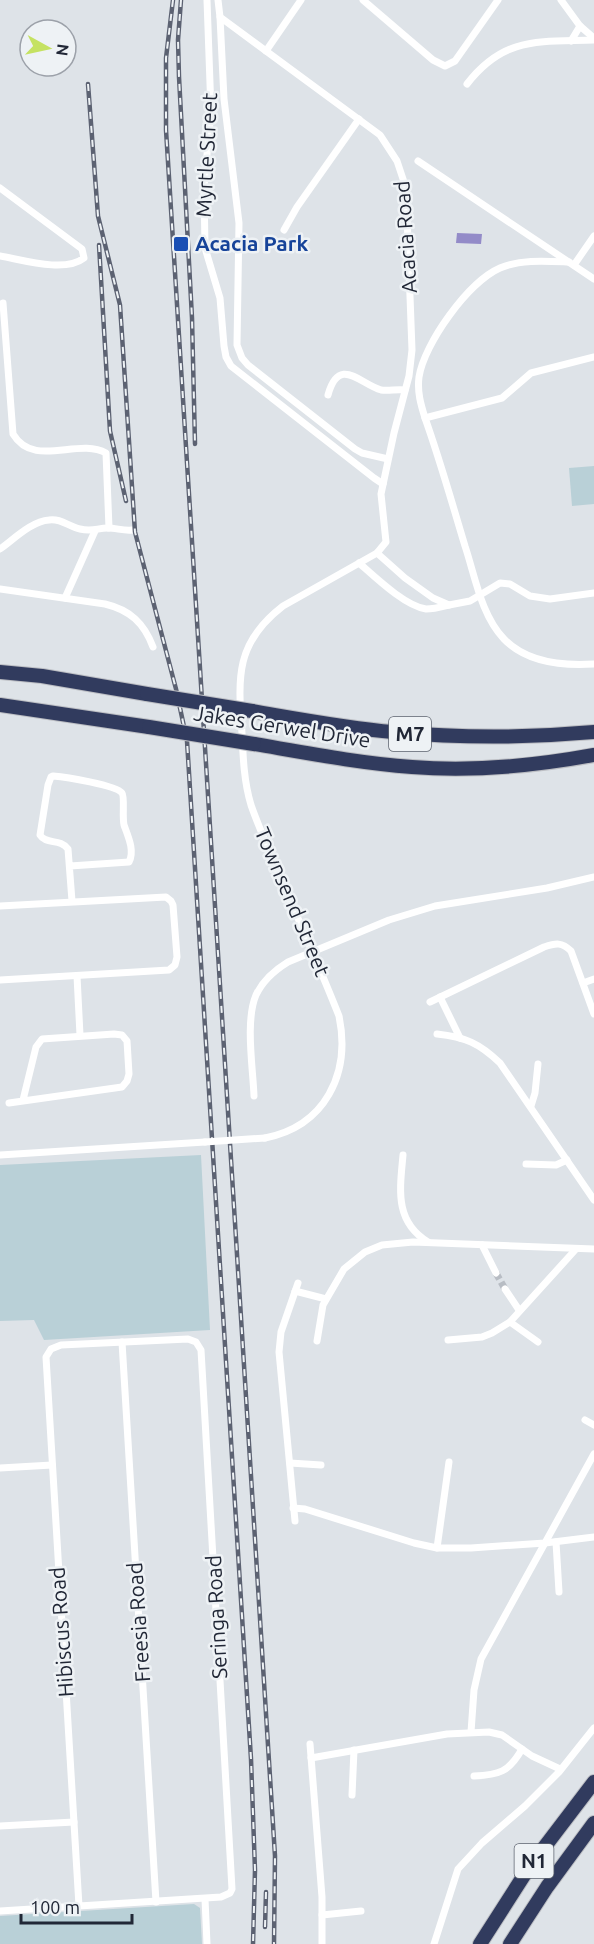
<svg xmlns="http://www.w3.org/2000/svg" width="594" height="1944" font-family="Ubuntu,sans-serif">
  <rect width="100%" height="100%" fill="#dee3e8"/>
  <g fill="#b9d0d7">
    <path d="M594,466V504L572,506L569,468Z"/>
    <path d="M201,1155L210,1330L44,1340L34,1320L0,1321V1165Z"/>
    <path d="M194,1904L200,1908L202,1944H0V1916Z"/>
  </g>
  <path fill="#938bc8" d="M457,233L482,234L481,244L456,243Z"/>
  <g fill="none" stroke-linecap="round" stroke-linejoin="round">
    <path stroke="#b8bdc4" stroke-width="7" stroke-dasharray="7 3.5" stroke-linecap="butt" d="M496,1273L505,1289"/>
    <g stroke="#bcbec3" stroke-width="16">
      <g id="highway">
        <path d="M0,672L42,676L147,694"/>
        <path d="M0,705L149,727"/>
        <path d="M252,711C299,719 346,728 393,732C460,738 527,738 594,732"/>
        <path d="M254,744C307,753 359,763 412,767C474,772 534,766 594,755"/>
        <path d="M480,1944L530,1866L594,1782"/>
        <path d="M510,1944L547,1887L594,1823"/>
      </g>
    </g>
    <g stroke="#fff" stroke-width="7">
      <path d="M207,0L211,111L204,187L205,248L220,298L224,346L226,357L231,366L374,478L383,484"/>
      <path d="M218,0L220,17L380,135L397,161L406,188L412,350L409,376L394,433L381,494L386,542L377,553L283,606C235,643 238,677 242,733C243,757 244,782 251,805C260,831 272,856 282,881C301,926 321,970 339,1016C351,1074 325,1126 265,1138"/>
      <path d="M363,0L433,60L445,66L455,61L498,0"/>
      <path d="M561,0L580,26L594,38"/>
      <path d="M220,17L224,99L239,223L237,345L242,358L248,365L355,449L362,453L388,459"/>
      <path d="M571,41L580,26"/>
      <path d="M266,51L301,0"/>
      <path d="M467,84C504,36 539,42 594,40"/>
      <path d="M418,161L594,279"/>
      <path d="M0,188L82,249L84,258C65,273 23,260 0,256"/>
      <path d="M284,230L297,207L359,119"/>
      <path d="M569,262C546,261 521,259 500,268C468,282 424,344 419,377C417,392 421,405 425,418C440,460 452,503 465,546C475,576 481,615 504,639C526,662 563,666 594,664"/>
      <path d="M574,265L594,236"/>
      <path d="M3,303L13,434C34,469 78,437 106,453L109,528"/>
      <path d="M328,395C339,355 360,384 381,390C389,391 397,389 405,390"/>
      <path d="M425,418L502,398L531,373L594,357"/>
      <path d="M0,549C14,539 32,521 49,520C61,518 69,527 80,529C93,532 97,528 108,528C116,528 124,531 132,530"/>
      <path d="M377,553L405,578L433,598L449,605L470,601L500,583L510,584L530,596L550,599L594,593"/>
      <path d="M359,563C375,577 405,606 426,609C434,609 441,607 449,605"/>
      <path d="M0,589L105,604C130,610 144,623 153,647"/>
      <path d="M65,598L95,531"/>
      <path d="M70,866L129,862C135,851 128,836 124,825C122,816 125,797 122,793C116,785 65,777 53,776L51,777L48,785L40,835C46,845 60,838 68,849L72,901"/>
      <path d="M0,906L166,897L171,901L173,905L177,957L175,965L169,970L0,980"/>
      <path d="M77,976L80,1035"/>
      <path d="M583,983L594,979"/>
      <path d="M440,997L460,1038"/>
      <path d="M430,1002L544,947C556,943 562,942 571,951L594,1014"/>
      <path d="M437,1034C465,1037 479,1043 500,1063L594,1200"/>
      <path d="M254,1096C253,1068 245,1021 256,995C263,980 275,970 288,962L389,920L435,906L547,888L594,877"/>
      <path d="M9,1103L122,1087L127,1081L129,1074L127,1041L122,1035L114,1034L42,1039L36,1047L23,1100"/>
      <path d="M531,1106L535,1093L538,1064"/>
      <path d="M0,1155L205,1142"/>
      <path d="M403,1155C400,1189 394,1221 428,1242"/>
      <path d="M526,1164L556,1165L567,1160"/>
      <path d="M482,1245L496,1273"/>
      <path d="M505,1289L519,1310"/>
      <path d="M295,1291L326,1299"/>
      <path d="M510,1322L538,1342"/>
      <path d="M448,1340L482,1337L492,1333L510,1322L576,1249"/>
      <path d="M317,1341L323,1305L344,1269L365,1252L382,1245L413,1242L594,1249"/>
      <path d="M122,1342L156,1902"/>
      <path d="M585,1420L594,1425"/>
      <path d="M290,1463L321,1465"/>
      <path d="M0,1468L52,1465"/>
      <path d="M293,1508L305,1509L414,1543L437,1548H471L545,1543L594,1537"/>
      <path d="M295,1521L279,1352L281,1332L298,1283"/>
      <path d="M556,1542L559,1592"/>
      <path d="M437,1548L449,1462"/>
      <path d="M471,1732L474,1690L481,1659L594,1454"/>
      <path d="M310,1744L322,1897V1944"/>
      <path d="M311,1758L447,1734L489,1732L502,1735L532,1756L560,1769"/>
      <path d="M474,1776C499,1775 509,1772 522,1749"/>
      <path d="M352,1795L354,1750"/>
      <path d="M0,1826L74,1822"/>
      <path d="M205,1899L207,1944"/>
      <path d="M0,1911L221,1897L230,1893L232,1889L201,1350L196,1342L188,1339L61,1345L51,1349L46,1357L79,1906"/>
      <path d="M322,1915L361,1911"/>
      <path d="M434,1944L458,1869L482,1843L525,1806L559,1772L594,1728"/>
    </g>
    <use href="#highway" stroke="#313b5e" stroke-width="14"/>
    <g stroke="#5c6272" stroke-width="4.5">
      <g id="rail">
        <path d="M173,0L166,58V130L275,1856L274,1944"/>
        <path d="M181,0L178,40L179,77L192,318L195,444"/>
        <path d="M88,84L98,216L120,305L135,532L176,689L187,741L251,1759L255,1870L253,1944"/>
        <path d="M99,245L110,431L126,501"/>
        <path d="M265,1927L266,1892"/>
      </g>
    </g>
    <use href="#rail" stroke="#eef2f5" stroke-width="2" stroke-dasharray="7" stroke-linecap="butt"/>
    <g stroke="#bcbec3" stroke-width="16" stroke-linecap="butt">
      <g id="highway-bridge">
        <path d="M147,694L252,711"/>
        <path d="M149,727L254,744"/>
      </g>
    </g>
    <path stroke="#fff" stroke-width="7" d="M205,1142L265,1138"/>
    <use href="#highway-bridge" stroke="#313b5e" stroke-width="14"/>
  </g>
  <rect fill="#1a4fb4" stroke="#eef2f5" stroke-width="2" x="173" y="236" width="16" height="16" rx="3"/>
  <g text-anchor="middle" stroke-width="5" stroke-linejoin="round" paint-order="stroke">
    <g fill="#eef2f5" stroke="#5e646f" stroke-width="1.5">
      <rect x="389" y="717" width="42" height="34" rx="4.5"/>
      <rect x="514.5" y="1844" width="39" height="34" rx="4.5"/>
    </g>
    <g font-size="20" font-weight="bold" fill="#212736">
      <text x="410" y="741">M7</text>
      <text x="534" y="1868">N1</text>
    </g>
    <g font-size="21" fill="#212736" stroke="#eef2f5">
      <text transform="translate(207 155) rotate(-87)" y="7">Myrtle Street</text>
      <text transform="translate(406 237) rotate(-94)" y="7">Acacia Road</text>
      <text transform="translate(282 727) rotate(9)" y="7">Jakes Gerwel Drive</text>
      <text transform="translate(292 902) rotate(67)" y="7">Townsend Street</text>
      <text transform="translate(217 1617) rotate(-93)" y="7">Seringa Road</text>
      <text transform="translate(139 1622) rotate(-94)" y="7">Freesia Road</text>
      <text transform="translate(62 1632) rotate(-94)" y="7">Hibiscus Road</text>
    </g>
    <g font-size="21" font-weight="bold" fill="#164399" stroke="#eef2f5" text-anchor="start">
      <text x="195" y="251">Acacia Park</text>
    </g>
  </g>
  <g transform="translate(48 48) rotate(98)"><circle r="28" fill="#eef2f5" stroke="#9ca1a9" stroke-width="1.5"/>
  <path d="M0-4.5L10 22L0 15L-10 22Z" fill="#c5e262"/>
  <text y="-9" font-size="16" font-weight="bold" text-anchor="middle" fill="#212736">N</text>
  </g>
  <path d="M21 1914v9h111v-9" fill="none" stroke="#212736" stroke-width="3"/>
  <text x="30" y="1914" font-size="18" fill="#212736" stroke="#eef2f5" stroke-width="4.5" paint-order="stroke">100 m</text>
</svg>
